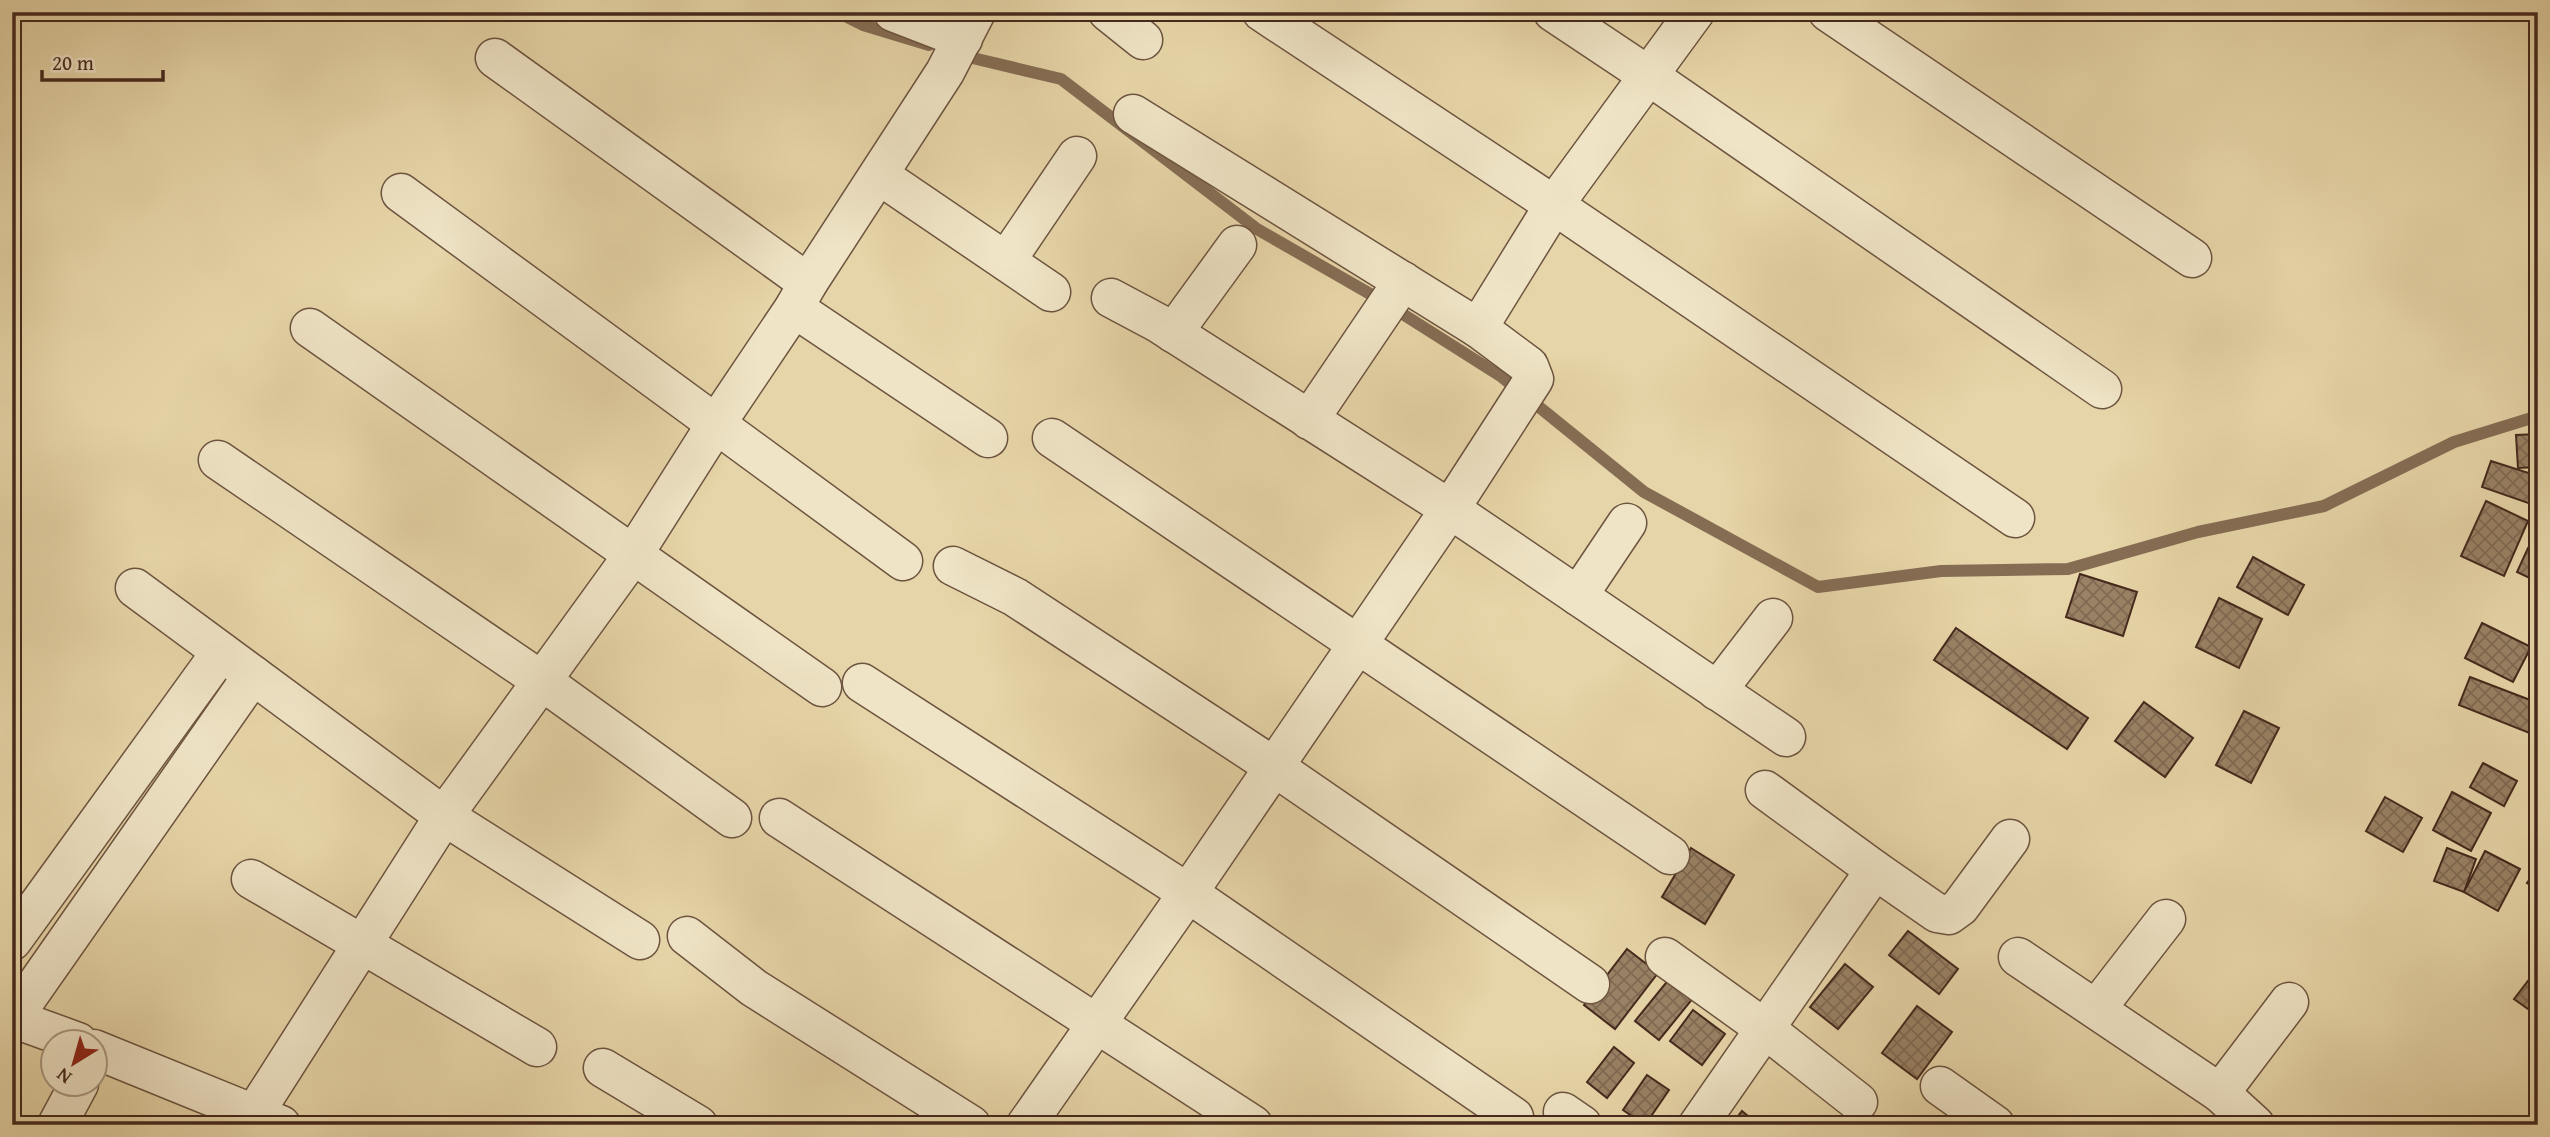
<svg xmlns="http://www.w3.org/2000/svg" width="2550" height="1137" font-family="'Gentium Book Plus',serif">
  <defs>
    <pattern id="building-cross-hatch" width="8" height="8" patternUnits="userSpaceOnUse" patternTransform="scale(1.75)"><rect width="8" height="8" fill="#998265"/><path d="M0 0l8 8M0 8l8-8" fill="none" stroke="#7f6a53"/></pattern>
  </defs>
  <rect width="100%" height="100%" fill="#e6d5a8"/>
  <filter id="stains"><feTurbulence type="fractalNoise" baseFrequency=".00286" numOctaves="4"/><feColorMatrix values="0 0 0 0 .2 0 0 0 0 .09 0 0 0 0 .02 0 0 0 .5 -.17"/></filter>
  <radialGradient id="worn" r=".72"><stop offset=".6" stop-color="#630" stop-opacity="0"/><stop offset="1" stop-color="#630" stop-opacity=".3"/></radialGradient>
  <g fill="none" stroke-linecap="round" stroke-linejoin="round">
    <g stroke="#856d54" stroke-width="12">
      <path d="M837,12L863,25L929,45"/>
      <path d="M960,55L1061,79L1257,229L1379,299L1502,377L1644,492L1818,587L1941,571L2068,569L2198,532L2324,506L2454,442L2538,416"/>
    </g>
  </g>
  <g fill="url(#building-cross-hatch)" stroke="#45291d" stroke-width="2">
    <path d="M2538,434V467L2518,468L2516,435Z"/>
    <path d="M2491,461L2538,476V492L2534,505L2482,487Z"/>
    <path d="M2486,501L2528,521L2504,576L2461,556Z"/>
    <path d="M2528,548L2538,552V582L2517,572Z"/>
    <path d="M2253,557L2304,585L2288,615L2237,587Z"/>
    <path d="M2080,574L2137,592L2123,636L2066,617Z"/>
    <path d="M2219,598L2262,619L2239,668L2196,647Z"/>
    <path d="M2482,623L2531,647L2513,682L2465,658Z"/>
    <path d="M1956,628L2088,718L2067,749L1934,660Z"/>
    <path d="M2470,677L2538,703V719L2532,734L2459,705Z"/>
    <path d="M2144,702L2193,738L2165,777L2115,741Z"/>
    <path d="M2244,711L2279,728L2251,783L2216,765Z"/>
    <path d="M2483,763L2517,781L2504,806L2470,787Z"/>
    <path d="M2452,792L2491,813L2471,851L2433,830Z"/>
    <path d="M2385,797L2422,818L2403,852L2366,831Z"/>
    <path d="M1691,848L1734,875L1705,924L1662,897Z"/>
    <path d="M2447,848L2476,859L2464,892L2434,881Z"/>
    <path d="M2485,851L2520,869L2498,911L2464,892Z"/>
    <path d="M2538,868V890L2527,883Z"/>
    <path d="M1908,931L1958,969L1939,994L1889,955Z"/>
    <path d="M1627,949L1658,973L1615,1029L1584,1005Z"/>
    <path d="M1845,964L1873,987L1838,1029L1810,1007Z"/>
    <path d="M2538,968V1016L2514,999Z"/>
    <path d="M1670,978L1694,997L1659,1040L1635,1021Z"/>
    <path d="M1917,1006L1952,1032L1917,1079L1882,1053Z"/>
    <path d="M1693,1010L1725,1034L1702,1065L1670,1041Z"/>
    <path d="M1614,1047L1634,1063L1607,1098L1587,1082Z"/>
    <path d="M1647,1075L1669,1090L1645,1125L1623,1110Z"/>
    <path d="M1742,1111L1759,1125H1731Z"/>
  </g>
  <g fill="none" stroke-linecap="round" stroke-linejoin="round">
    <g stroke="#6d5440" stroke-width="41">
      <g id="minor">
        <path d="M893,12L963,39"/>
        <path d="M1108,12L1143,40"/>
        <path d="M1262,12L1554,205L2015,518"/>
        <path d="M1553,12L1649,76L2102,389"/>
        <path d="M1828,12L2192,258"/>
        <path d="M495,58L808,283"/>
        <path d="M1133,114L1478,328"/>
        <path d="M879,175L1051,292"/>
        <path d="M401,193L903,561"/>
        <path d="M1006,261L1077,156"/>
        <path d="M1111,298L1158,323L1450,509L1786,737"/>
        <path d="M794,308L988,438"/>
        <path d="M310,328L822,687"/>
        <path d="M1173,333L1237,245"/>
        <path d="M1309,420L1403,281"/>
        <path d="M1052,438L1670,855"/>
        <path d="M218,460L542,681L732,818"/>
        <path d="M953,566L1015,597L1273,766L1590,984"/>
        <path d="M135,588L444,816L640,940"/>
        <path d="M1578,596L1627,523"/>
        <path d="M862,683L1188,893L1514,1117"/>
        <path d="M1717,691L1773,618"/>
        <path d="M779,818L1253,1125"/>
        <path d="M1875,870L1937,913L1949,915L1960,907L2010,839"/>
        <path d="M251,879L537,1047"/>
        <path d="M687,936L754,988L971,1125"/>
        <path d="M12,941L221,652"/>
        <path d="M1665,957L1764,1028L1858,1102"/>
        <path d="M2018,957L2220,1093L2255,1125"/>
        <path d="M2097,1008L2166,919"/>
        <path d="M12,1018L78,1042"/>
        <path d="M13,1018L253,675"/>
        <path d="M94,1049L281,1125"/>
        <path d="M603,1068L698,1125"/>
        <path d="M1940,1086L1995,1125"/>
        <path d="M2220,1093L2289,1002"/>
        <path d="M1563,1112L1582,1125"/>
        <path d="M57,1125L79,1084"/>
        <path d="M247,1125L444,816L633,555L716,424L794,308L808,283L945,72L976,12"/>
        <path d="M1026,1125L1188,893L1450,509L1534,379L1529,366L1478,328L1554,205L1695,12"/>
        <path d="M1698,1125L1875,870L1765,790"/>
      </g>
    </g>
    <use href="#minor" stroke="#efe4c6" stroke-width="38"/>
  </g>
  <rect width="2550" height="1137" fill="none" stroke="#e6d5a8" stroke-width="42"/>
  <rect x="14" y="14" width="2522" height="1109" fill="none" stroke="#45291d" stroke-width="3.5"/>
  <rect x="21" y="21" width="2508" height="1095" fill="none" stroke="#45291d" stroke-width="2"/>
  <g transform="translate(74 1063) rotate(217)"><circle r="33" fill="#efe4c6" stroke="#ab9982" stroke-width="2"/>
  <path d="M0-5L12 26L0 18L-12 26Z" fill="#8f2418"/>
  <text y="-10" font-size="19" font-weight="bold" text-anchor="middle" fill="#45291d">N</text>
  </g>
  <path d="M42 70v10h121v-10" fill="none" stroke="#45291d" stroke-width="3.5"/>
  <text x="52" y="70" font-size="21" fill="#45291d" stroke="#efe4c6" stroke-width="5" paint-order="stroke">20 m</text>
  <rect width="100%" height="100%" filter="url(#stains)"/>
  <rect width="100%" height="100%" fill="url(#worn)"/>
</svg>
